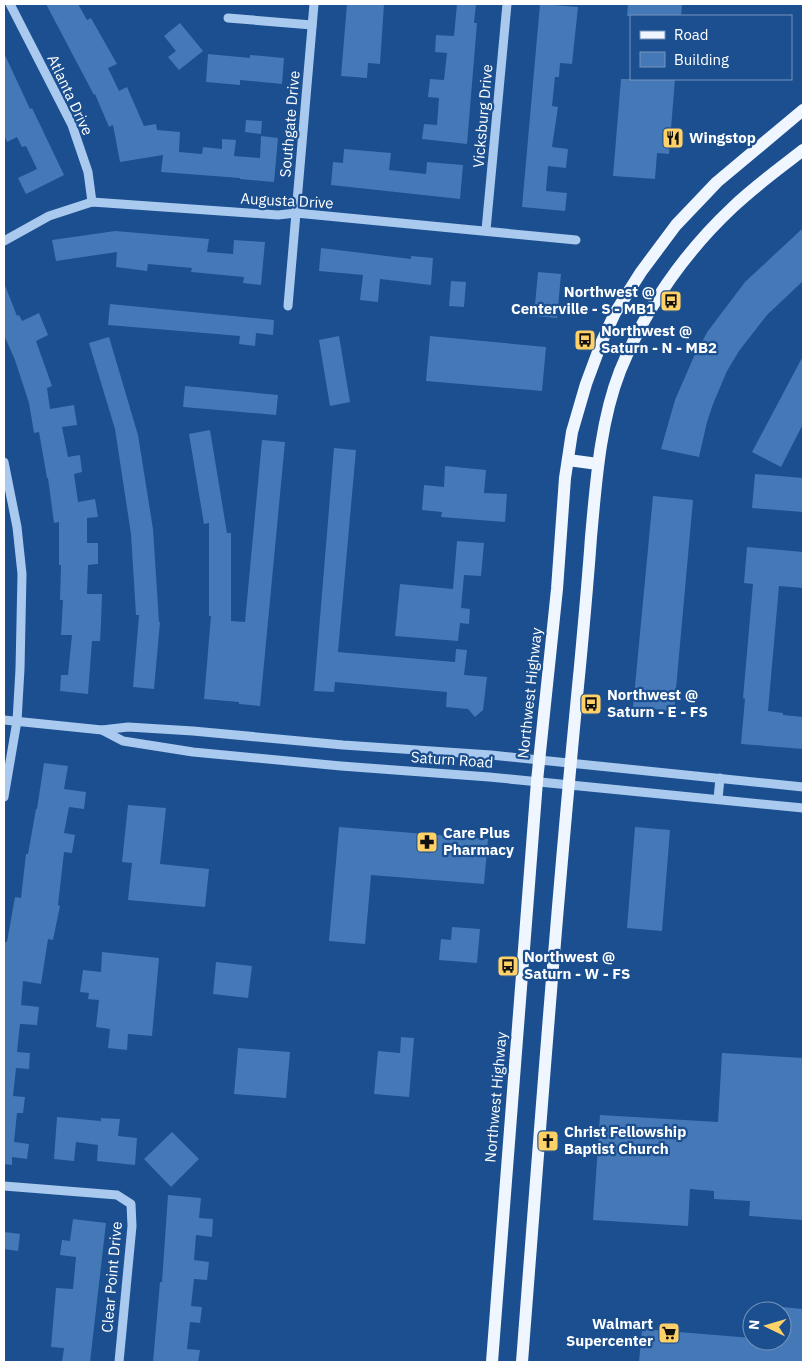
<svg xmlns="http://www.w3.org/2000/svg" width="807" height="1366" font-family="'IBM Plex Sans',sans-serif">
  <rect width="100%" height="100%" fill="#1b4f8f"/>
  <g fill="#4478b7">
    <path d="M46,4H78L87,20L91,18L117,64L108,68L119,91L127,87L144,126L156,124L157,130L180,132L179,152L202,154L203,147L222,149V139L236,140L234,156L260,158L261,136L278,138L274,182L240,179V178L161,172L163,155L120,162L113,125L109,127L95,94L94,95Z"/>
    <path d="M347,4H384L380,64L368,63L367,78L341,76Z"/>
    <path d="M457,4H476L474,23H477L467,144L422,139L424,124L437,125L439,98L428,97L430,79L444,80L447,53L435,52L436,35L454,36Z"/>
    <path d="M540,4L578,7L572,64L560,63L559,77H555L552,106L558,107L552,147L568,149L566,168L548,166L546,191L567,193L565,211L522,207Z"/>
    <path d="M628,4H682L681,16H627Z"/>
    <path d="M180,23L203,51L179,70L168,57L176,51L164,36Z"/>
    <path d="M4,53L30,109L32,108L64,175L26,194L18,178L37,169L26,146L22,147L17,137L7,142L4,135Z"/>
    <path d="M208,54L250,58V55L284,58L282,84L240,80V85L206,82Z"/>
    <path d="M621,79H675L669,154L657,153L655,179L613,176Z"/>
    <path d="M246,120L262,121L261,134L245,132Z"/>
    <path d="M344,149L391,153L389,170L426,174L427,162L463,165L460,199L331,185L333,162L343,163Z"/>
    <path d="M803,228V281L767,315L739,351L727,371L713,404L707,422L699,457L661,449L675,400L695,354L708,331L745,282Z"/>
    <path d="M115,231L209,239L207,252L233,254L234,240L265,242L261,285L243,283L244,277L191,272L192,268L148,264L147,271L116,267L117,252L56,261L52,240Z"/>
    <path d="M321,248L411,259V256L433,258L431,285L380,279L378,302L360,300L363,275L319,271Z"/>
    <path d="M538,272L561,274L557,318L534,316Z"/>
    <path d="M451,281L466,282L464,307L449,306Z"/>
    <path d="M4,283L17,316L19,315L22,321L39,313L48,335L36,341L52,386L47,388L50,409L74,405L77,425L62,427L68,457L80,455L82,472L74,474L78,502L95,499L98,517L87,518V543H98V564L88,565L87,594H102L101,624L100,641H92L88,694L60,691L61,675H68L72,635H61L63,600H60L61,565H59V522L54,523L48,478H47L39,432L34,433L29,403L15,360L4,335Z"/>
    <path d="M110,304L274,320L273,335L256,333L255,346L239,344L240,336L108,325Z"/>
    <path d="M339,336L350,402L330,406L319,340Z"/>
    <path d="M430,336L546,347L542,391L426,381Z"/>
    <path d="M109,337L138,435L153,529L159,622H160L154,689L133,687L139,615H136L131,534L115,429L89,343Z"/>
    <path d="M803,356V424L781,467L752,452Z"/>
    <path d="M185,386L278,395L276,415L183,407Z"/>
    <path d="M210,430L227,533H231V621L245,622L262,440L285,442L260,706L239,704V702L204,699L211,616H209V523L204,524L189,434Z"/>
    <path d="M334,448L356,450L338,652L455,662L456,649L467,650L464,675L487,677L483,710L475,717L468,709L446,707L447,692L335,682L334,692L314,691Z"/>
    <path d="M445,466L486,470L484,493L507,494L505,522L441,517L442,512L422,510L424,485L444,487Z"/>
    <path d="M755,474L803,478V512L752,508Z"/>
    <path d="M653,496L693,500L674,711L633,707Z"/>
    <path d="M457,541L484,543L481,576L464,575L461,608L470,609L469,624L460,623L458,641L395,636L400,584L453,589Z"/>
    <path d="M747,547L803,552V588L779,586L768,711L783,713V715L803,717V749L741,744L745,699L743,698L753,584L744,583Z"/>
    <path d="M44,763L68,766L64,789L86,792L84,809L69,807L64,833L75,835L72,853L64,852L58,905L60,906L53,940L48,939L41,984L23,981L21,1005L39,1007L37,1025L20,1024L17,1052L30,1053L29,1069L16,1068L13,1096L25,1097L23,1113H17L14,1142L29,1144L27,1159L12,1157V1165L4,1164V949L5,942H7L15,897L21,898L26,854H28L36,809H37Z"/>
    <path d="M128,805L166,808L160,864L209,869L205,907L128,900L132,863L122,862Z"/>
    <path d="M339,827L488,839L484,884L371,875L365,944L329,941Z"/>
    <path d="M635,827L670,830L662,931L627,928Z"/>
    <path d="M452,927L480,929L477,963L439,960L441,939L451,940Z"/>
    <path d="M102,952L159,958L152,1036L128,1034L127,1050L108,1048L110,1029L96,1027L99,1000L88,999L89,993L80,992L83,970L101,972Z"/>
    <path d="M216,962L252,966L248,998L213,994Z"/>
    <path d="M401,1037L414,1038L409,1097L374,1094L378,1051L400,1053Z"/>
    <path d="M238,1048L290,1052L286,1098L234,1094Z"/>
    <path d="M722,1053L803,1058V1220L749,1216L750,1201L714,1199V1191L690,1189L688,1226L593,1220L600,1115L718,1122Z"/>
    <path d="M57,1117L101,1121V1118L120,1119L118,1136L137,1138L135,1165L97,1161L98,1145L76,1142L74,1161L54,1159Z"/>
    <path d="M172,1132L199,1159L171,1187L144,1159Z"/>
    <path d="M168,1195L201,1198L199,1218L213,1219L212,1237L196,1235L194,1260L209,1262L207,1280L194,1279L191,1306L202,1307L200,1323L190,1322L187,1349L200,1350L198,1362H153L160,1282H162Z"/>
    <path d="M73,1219L106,1223L90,1362H62L64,1348L51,1347L56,1288L73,1289L76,1257L60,1255L62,1240L70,1241Z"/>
    <path d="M4,1232L20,1234L18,1251L4,1249Z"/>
    <path d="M782,1307L803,1309V1362H639L642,1329L752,1338V1341H782Z"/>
  </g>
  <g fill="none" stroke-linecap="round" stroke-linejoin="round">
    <g stroke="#a9c9ee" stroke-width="9">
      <path d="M10,4L72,125L88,172L92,202"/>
      <path d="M228,18L312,25"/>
      <path d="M486,230L507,4"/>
      <path d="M4,241L49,216L92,202L278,215L296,213L576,240"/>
      <path d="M288,306L314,4"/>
      <path d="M4,462L17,527L22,574L20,669L17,721L4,797"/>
      <path d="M4,720L102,730L128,727L193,731L343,745L491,755L803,787"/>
      <path d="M102,730L123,741L193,752L341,766L489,777L803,808"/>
      <path d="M718,799L720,778"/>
      <path d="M4,1186L117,1195L131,1204L132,1226L119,1362"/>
    </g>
    <g stroke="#f0f6ff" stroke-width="12">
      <path d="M568,460L598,464"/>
      <path d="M492,1362L537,781L557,589L565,478L572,432L586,384L602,341L615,313L641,272L676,225L717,182L803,110"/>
      <path d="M522,1362C540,1130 557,898 580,666C584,623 588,580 591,537C596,483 600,422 620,371C645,310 684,253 733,207C755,186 779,169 803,150"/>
    </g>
  </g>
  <defs>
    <g id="restaurant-square" transform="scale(1.125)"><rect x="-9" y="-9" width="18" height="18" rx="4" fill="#ffd166" stroke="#1b4f8f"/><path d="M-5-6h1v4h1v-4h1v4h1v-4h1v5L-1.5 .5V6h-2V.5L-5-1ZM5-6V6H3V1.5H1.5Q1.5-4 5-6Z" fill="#111"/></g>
    <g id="bus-square" transform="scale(1.125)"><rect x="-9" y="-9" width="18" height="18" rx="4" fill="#ffd166" stroke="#1b4f8f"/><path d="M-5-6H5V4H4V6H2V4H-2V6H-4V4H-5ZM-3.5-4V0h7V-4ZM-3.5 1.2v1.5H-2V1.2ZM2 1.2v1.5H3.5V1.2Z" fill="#111"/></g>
    <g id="pharmacy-square" transform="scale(1.125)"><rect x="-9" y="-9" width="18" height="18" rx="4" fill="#ffd166" stroke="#1b4f8f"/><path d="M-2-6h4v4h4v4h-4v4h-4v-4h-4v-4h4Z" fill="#111"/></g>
    <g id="church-square" transform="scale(1.125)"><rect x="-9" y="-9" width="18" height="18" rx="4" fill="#ffd166" stroke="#1b4f8f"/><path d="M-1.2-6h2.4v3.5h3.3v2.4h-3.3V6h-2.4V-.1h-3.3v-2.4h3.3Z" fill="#111"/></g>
    <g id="supermarket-square" transform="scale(1.125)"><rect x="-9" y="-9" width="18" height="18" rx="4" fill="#ffd166" stroke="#1b4f8f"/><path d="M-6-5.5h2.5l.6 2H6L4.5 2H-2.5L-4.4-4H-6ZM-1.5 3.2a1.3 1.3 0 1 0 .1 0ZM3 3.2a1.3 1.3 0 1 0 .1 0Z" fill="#111"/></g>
  </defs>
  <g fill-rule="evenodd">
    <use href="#restaurant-square" x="673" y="138"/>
    <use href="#bus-square" x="671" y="301"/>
    <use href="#bus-square" x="585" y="340"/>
    <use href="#bus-square" x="591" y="704"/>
    <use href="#pharmacy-square" x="427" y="842"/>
    <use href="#bus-square" x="508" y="966"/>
    <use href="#church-square" x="548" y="1141"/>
    <use href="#supermarket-square" x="669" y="1333"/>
  </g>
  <g text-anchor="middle" stroke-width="4.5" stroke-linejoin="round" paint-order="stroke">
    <g font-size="15" fill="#fff" stroke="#1b4f8f">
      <text transform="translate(70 95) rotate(65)" y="5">Atlanta Drive</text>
      <text transform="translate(483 116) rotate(-85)" y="5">Vicksburg Drive</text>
      <text transform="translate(290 124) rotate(-85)" y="5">Southgate Drive</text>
      <text transform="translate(287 201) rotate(3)" y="5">Augusta Drive</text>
      <text transform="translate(530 693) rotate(-84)" y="5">Northwest Highway</text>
      <text transform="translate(452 760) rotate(4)" y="5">Saturn Road</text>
      <text transform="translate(496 1097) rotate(-85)" y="5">Northwest Highway</text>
      <text transform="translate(112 1277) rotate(-85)" y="5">Clear Point Drive</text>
    </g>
    <g font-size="15" font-weight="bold" fill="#fff" stroke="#1b4f8f" text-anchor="start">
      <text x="689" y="143">Wingstop</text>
      <text x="655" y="297" text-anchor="end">Northwest @<tspan x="655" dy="17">Centerville - S - MB1</tspan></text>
      <text x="601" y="336">Northwest @<tspan x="601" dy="17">Saturn - N - MB2</tspan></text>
      <text x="607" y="700">Northwest @<tspan x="607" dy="17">Saturn - E - FS</tspan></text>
      <text x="443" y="838">Care Plus<tspan x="443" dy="17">Pharmacy</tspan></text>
      <text x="524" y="962">Northwest @<tspan x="524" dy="17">Saturn - W - FS</tspan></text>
      <text x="564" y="1137">Christ Fellowship<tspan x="564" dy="17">Baptist Church</tspan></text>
      <text x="653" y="1329" text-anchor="end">Walmart<tspan x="653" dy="17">Supercenter</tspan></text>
    </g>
  </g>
  <rect width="807" height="1366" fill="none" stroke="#ffffff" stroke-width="10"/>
  <rect x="630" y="15" width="162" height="65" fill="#1b4f8f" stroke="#7695bc"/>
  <rect x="640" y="31" width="25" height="8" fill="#f0f6ff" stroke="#7695bc"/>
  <text x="674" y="40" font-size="15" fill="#ffffff">Road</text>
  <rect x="640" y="52" width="25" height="15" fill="#4478b7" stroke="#7695bc"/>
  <text x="674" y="65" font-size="15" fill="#ffffff">Building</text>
  <g transform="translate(767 1326) rotate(275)"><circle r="24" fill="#1b4f8f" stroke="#7695bc"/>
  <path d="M0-4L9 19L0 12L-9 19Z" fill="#ffd166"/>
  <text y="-8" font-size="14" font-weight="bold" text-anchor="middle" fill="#ffffff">N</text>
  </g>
</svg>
